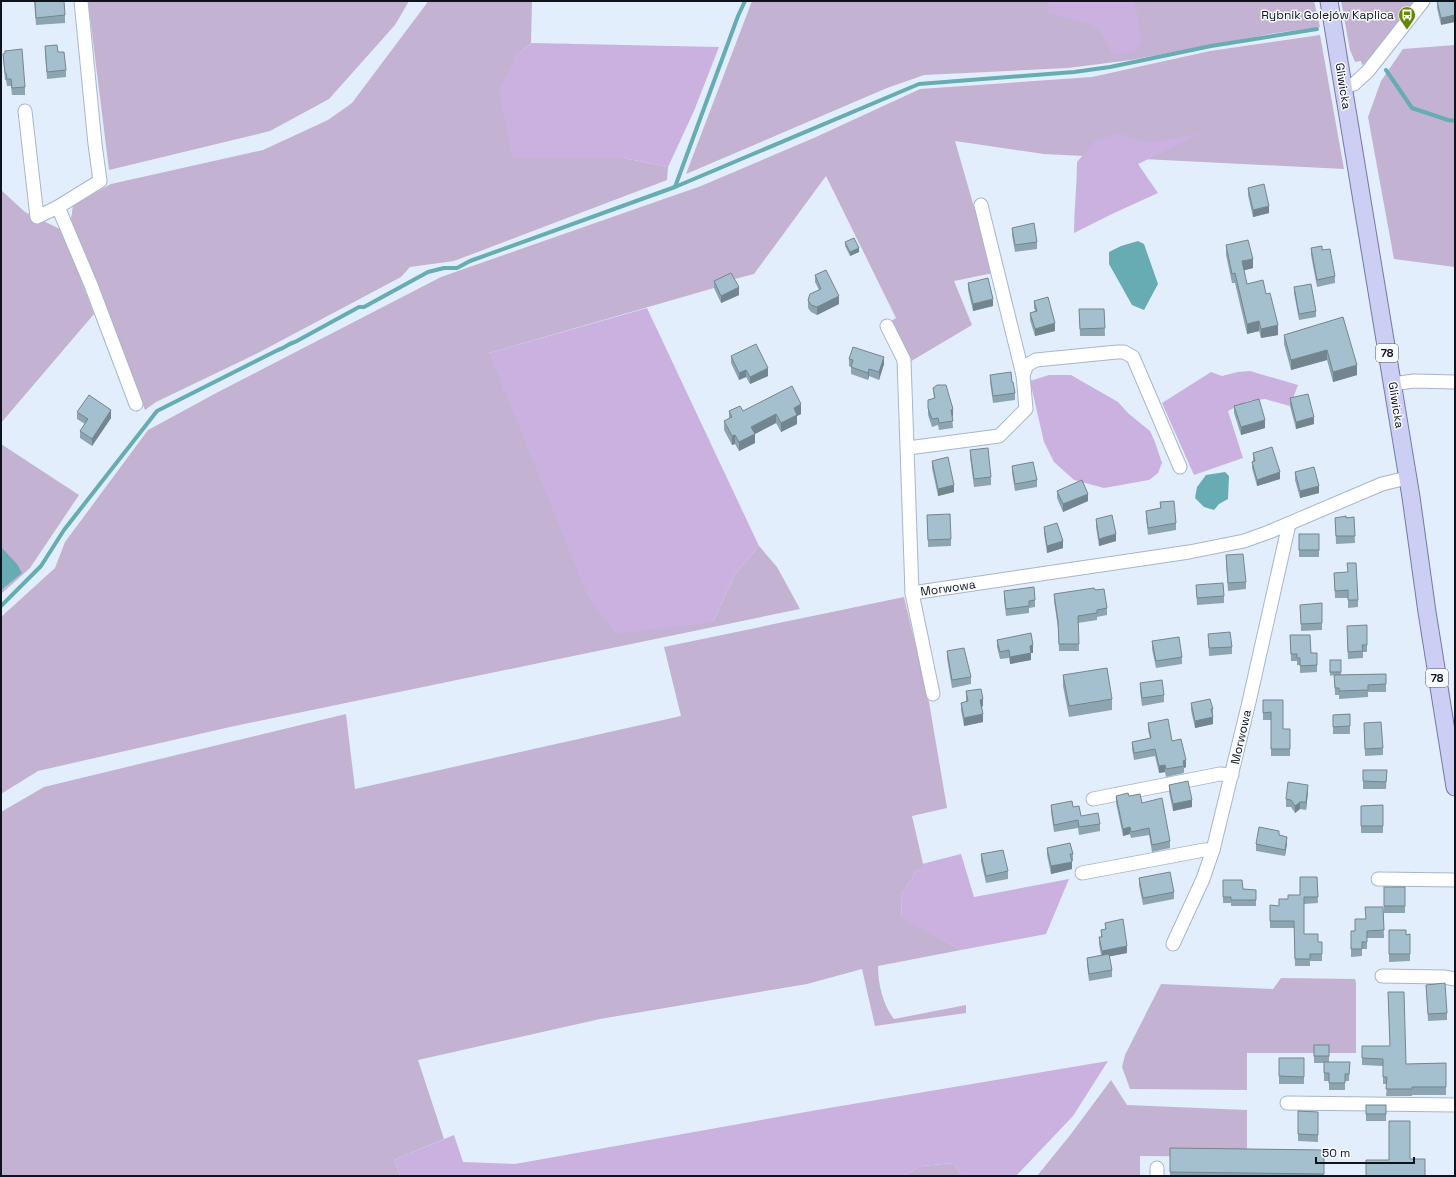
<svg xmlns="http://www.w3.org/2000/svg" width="1456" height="1177" font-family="'Space Grotesk',sans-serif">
  <rect width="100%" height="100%" fill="#e3eefc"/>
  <g fill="#c3b2d2">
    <path d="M88,1H409L395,25L329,99L270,131L109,170Z"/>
    <path d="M427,1H532L531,43L515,57L512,158H624L668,167L667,180L454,261L410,267L401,277L256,354L156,402L145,410L71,219L73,205L111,184L263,150L328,120L352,103L427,3Z"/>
    <path d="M752,1H1314L1320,27L1276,33L1131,60L1068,68L924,75L887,88L686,174Z"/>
    <path d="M1341,1H1414L1411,7L1367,63L1362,65L1361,61L1355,62L1350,50Z"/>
    <path d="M1320,35L1344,169L1044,154L955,141L993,273L954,281L972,325L908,363L891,321L896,318L826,176L754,274L731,280L714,288L489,353L713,622L735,574L759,546L777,567L800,609L230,727L38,771L1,794V617L55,568L65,542L148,430L220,391L441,277L701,186L816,137L920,89L1092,77L1210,51Z"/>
    <path d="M1455,45V267L1394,259L1368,117L1381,81L1403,49Z"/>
    <path d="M1,190L25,212L62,230L94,314L1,423Z"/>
    <path d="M1,444L79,495L30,568L1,594Z"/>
    <path d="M904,597L929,702L947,808L912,816L924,868L915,871L912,879L902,893L901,917L961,950L878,966C878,984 883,1005 894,1019L966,1005V1013L875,1026L862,969L807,984L600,1019L418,1060L444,1139L394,1160L400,1176H1V812L44,787L346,714L355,789L681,716L664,647Z"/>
    <path d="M1281,978L1355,979L1356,983V1053H1247V1090L1130,1089L1122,1067L1125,1055L1161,984L1273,989Z"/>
    <path d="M1111,1080L1127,1105L1247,1110V1157L1140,1156V1176H1037L1071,1134Z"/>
    <path d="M954,1163L962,1176H903L921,1166Z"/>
  </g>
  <g fill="#cab1e0">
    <path d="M1048,1H1133L1137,12L1141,41L1135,51L1112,55L1102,34L1092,25L1047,13Z"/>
    <path d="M531,43L719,47L694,111L668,167L624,158H512L499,90L515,57Z"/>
    <path d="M1118,133L1148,143L1203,133L1138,164L1158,193L1112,214L1074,233C1074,209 1077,186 1077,162L1095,141Z"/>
    <path d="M647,308L759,546L735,574L713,622L616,634L588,597L489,353Z"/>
    <path d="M1250,371L1298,385L1290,406L1265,399L1248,401L1228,411L1243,458L1194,475L1162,403L1211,372L1222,376L1238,372Z"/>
    <path d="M1049,375H1071L1118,402L1129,414L1150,431L1155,442L1162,463L1158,473L1149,480L1104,488L1074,480L1054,462L1044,442L1030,381Z"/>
    <path d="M961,854L974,897L1069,879L1046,934L961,950L901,918L902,893L912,879L915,871L923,868L922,864Z"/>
    <path d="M1108,1061L1073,1116L1016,1176H962L954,1163L921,1166L903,1176H400L394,1160L454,1135L463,1162L515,1164L817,1110Z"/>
  </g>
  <g fill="#67acb3">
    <path d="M1138,241L1144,244L1158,284L1144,310L1132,305L1109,264V252L1121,246Z"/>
    <path d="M1225,472L1229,476L1228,499L1219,504L1214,510L1204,507L1195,498L1197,487L1206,475Z"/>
    <path d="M1,547L17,564L22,573L1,590Z"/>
  </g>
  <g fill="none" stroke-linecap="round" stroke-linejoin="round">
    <g stroke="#67acb3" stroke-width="4">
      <path d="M1386,70L1412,108L1448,120L1455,121"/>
      <path d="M675,187L738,16L745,1"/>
      <path d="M1,606L41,566L64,530L157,411L278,350C284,348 290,343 295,342L359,307H364L428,272L444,268H457L470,261L675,187L919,84L1074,72L1110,67L1211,46L1317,29"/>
    </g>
    <g stroke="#a6b6cc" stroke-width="15">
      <g id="minor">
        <path d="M1343,87L1354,84L1368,71L1423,1"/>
        <path d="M25,111L37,217L58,207L100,181L95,144L81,1"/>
        <path d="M58,207L91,285L136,404"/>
        <path d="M887,326L904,360L912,593L933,694"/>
        <path d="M1023,375L1027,365L1036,360L1117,352H1124L1133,357L1180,467"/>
        <path d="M1392,384L1414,381L1455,382"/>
        <path d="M908,448L999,436L1026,409L1023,375L981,205"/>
        <path d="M912,593L1189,552L1244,541L1269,532L1382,484L1407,478"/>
        <path d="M1093,799L1220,774L1232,775"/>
        <path d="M1082,873L1204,850H1213"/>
        <path d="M1378,879L1455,880"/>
        <path d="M1173,944L1203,879L1213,850L1249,702L1289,524"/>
        <path d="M1382,976L1444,977L1455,979"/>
        <path d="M1287,1103L1455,1105"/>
        <path d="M1157,1176V1168"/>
      </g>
    </g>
    <g stroke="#7477a4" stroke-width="19">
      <path id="major" d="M1329,1L1411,497L1427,612L1455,787"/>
    </g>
    <use href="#minor" stroke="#fff" stroke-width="13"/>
    <use href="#major" stroke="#cccef4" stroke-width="17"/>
  </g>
  <g fill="#8da5b1">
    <path d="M34,1L65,15V23L36,25Z"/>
    <path d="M1437,1H1455L1441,25L1437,8Z"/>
    <path d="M45,46L66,70V77L47,79L45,53Z"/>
    <path d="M3,54L25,87V95H12L11,86H7L6,80H5Z"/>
    <path d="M1248,188L1269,213L1253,217L1248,195Z"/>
    <path d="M1012,228L1037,242V249L1015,252L1012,235Z"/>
    <path d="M845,242L859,252L850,256L845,246Z"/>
    <path d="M1226,245L1253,268L1244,270L1247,284L1278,335L1261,338L1259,331L1247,334L1235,283H1232L1226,255Z"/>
    <path d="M1311,248L1335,276V283L1317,287L1311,255Z"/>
    <path d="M815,275L839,304L817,315L811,312L808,308V300L819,290L815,282Z"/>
    <path d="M714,281L739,295L721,303L714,288Z"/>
    <path d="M968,283L993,306L973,311L968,290Z"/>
    <path d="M1294,287L1316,311V317L1299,320L1294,293Z"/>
    <path d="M1034,301L1055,331L1035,336L1030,320V313L1035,311L1034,308Z"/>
    <path d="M1079,309H1104L1105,336H1080Z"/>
    <path d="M1343,317L1357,375L1333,382L1327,360L1291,370L1284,344V335Z"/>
    <path d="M731,356L768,376L750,384L746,377L739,380L731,363Z"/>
    <path d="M849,359L884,364L879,380L869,376L868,380L851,374V367L849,366Z"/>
    <path d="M990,375L1015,393V400L993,403L990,382Z"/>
    <path d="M933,388L953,416H952L953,428L939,430L938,425L932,427L928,415V400L934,399Z"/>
    <path d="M1290,398L1314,424L1296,429L1290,406Z"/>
    <path d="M1234,406L1265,428L1241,435L1234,413Z"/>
    <path d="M729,411H743L801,414L797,416V424L781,432L776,423L755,434V443L739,451L735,444L732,445L724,430V421L729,418Z"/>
    <path d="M77,412L111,418L92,446L80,438V431L85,424L77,419Z"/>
    <path d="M970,450L991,477V485L974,487L970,457Z"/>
    <path d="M1253,453L1280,479L1257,486L1252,468V462L1253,461Z"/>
    <path d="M932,461L954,492L938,496L932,468Z"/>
    <path d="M1012,466L1037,480V487L1015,491L1012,473Z"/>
    <path d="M1295,472L1319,493L1300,498L1295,480Z"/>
    <path d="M1057,491L1088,501L1063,512L1057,498Z"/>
    <path d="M1160,502L1176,523V530L1148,535L1146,518V511L1160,508Z"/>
    <path d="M927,515L951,539V546L928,547Z"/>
    <path d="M1354,517L1355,543L1336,544L1335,518Z"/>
    <path d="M1096,519L1116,541L1099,546L1096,527Z"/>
    <path d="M1044,527L1063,548L1047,553L1044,534Z"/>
    <rect x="1299" y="534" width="20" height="23"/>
    <path d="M1226,555L1246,582V589L1228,591L1226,562Z"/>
    <path d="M1334,573L1358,600V607L1348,608V598H1335Z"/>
    <path d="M1196,585L1224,596V603L1197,605Z"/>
    <path d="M1095,590L1107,608V615L1097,617V620L1078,623L1079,651H1059L1058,628L1054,601V594Z"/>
    <path d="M1004,591L1035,600V607L1029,608V613L1006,616L1004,599Z"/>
    <path d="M1322,603V630L1301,631L1300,605Z"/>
    <path d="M1208,634L1232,647V654L1209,656Z"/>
    <path d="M1347,634L1367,645V652H1363V658L1348,659Z"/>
    <path d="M1290,635L1311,653H1317V672L1300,673V665H1297V661H1291Z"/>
    <path d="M997,640L1033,653H1031V660L1010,664L1009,658L1000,659L997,647Z"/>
    <path d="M1152,641L1182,657V664L1156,668L1152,649Z"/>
    <path d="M947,651L971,677V684L952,688L947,658Z"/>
    <path d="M1330,660H1341V675L1386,674V692H1368V697L1339,699V695H1335L1334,675L1330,676Z"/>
    <path d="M1063,675L1112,699V710L1069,717L1063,686Z"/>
    <path d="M1140,683L1164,695V702L1142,706L1140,691Z"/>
    <path d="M966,691L983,706L982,707L983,722L964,726L961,710V703L966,702Z"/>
    <path d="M1263,700L1283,729H1290V756H1271V720H1263Z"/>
    <path d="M1191,703L1213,709V724L1195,728L1191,710Z"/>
    <path d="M1350,714V734H1333V715Z"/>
    <path d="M1148,723L1172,741L1186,767L1184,768V773L1166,777L1165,772L1159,773L1155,756L1134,760L1132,749V742L1150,738L1148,730Z"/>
    <path d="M1364,723L1383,748V755L1365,756Z"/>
    <path d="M1363,770H1387L1386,789H1363Z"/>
    <path d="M1169,785L1192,807L1173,811L1169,792Z"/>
    <path d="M1308,792L1306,810L1300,809L1295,813L1291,807H1286V799Z"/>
    <path d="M1116,796H1129L1142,803L1170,841V848L1152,852L1149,835L1131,838L1130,834L1123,836L1116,803Z"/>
    <path d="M1051,805L1100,824V831L1079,835L1078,828L1054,832L1051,812Z"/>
    <path d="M1383,805V833H1361V806Z"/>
    <path d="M1279,835L1287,843L1285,856L1256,851V844Z"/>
    <path d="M1047,848L1073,854V861H1072V869L1051,874L1047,855Z"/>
    <path d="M981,854L1008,871V879L986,883L981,861Z"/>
    <path d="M1317,877L1318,903L1304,904V934L1318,942H1322V961H1310V966H1295L1294,928H1270V905L1279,906L1288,899L1300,895Z"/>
    <path d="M1139,878L1174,892V899L1143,905L1139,885Z"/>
    <path d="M1223,880L1243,889L1256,890V906H1231V903H1223Z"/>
    <rect x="1384" y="887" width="21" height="26"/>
    <path d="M1383,907L1384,938H1367V949H1362V956L1351,957V931H1355L1366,919Z"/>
    <path d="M1105,923L1127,953L1109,956L1112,970V977L1089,981L1087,965V958L1101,955L1099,944V937H1101V930H1105Z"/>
    <path d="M1389,930L1406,935L1410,934V961L1389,962Z"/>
    <path d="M1426,985L1447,1013V1020L1428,1021Z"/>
    <path d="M1388,992L1406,1064L1446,1063V1095H1412V1096H1386L1387,1084H1383V1066L1362,1065V1046H1390Z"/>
    <path d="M1314,1045H1329V1062H1350L1349,1081H1345V1090H1329V1081H1324V1063H1314Z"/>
    <rect x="1279" y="1058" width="25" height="26"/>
    <rect x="1366" y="1105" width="20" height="16"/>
    <path d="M1298,1111L1318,1112V1142L1298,1141Z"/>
    <path d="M1170,1148L1324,1150V1176H1170Z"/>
  </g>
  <g fill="#738690">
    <path d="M1455,15V22L1441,25V18Z"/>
    <path d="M1269,206V213L1253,217V210Z"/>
    <path d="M859,248V252L850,256V252Z"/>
    <path d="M1253,259V268L1242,271V261Z"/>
    <path d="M739,287V295L721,303V296Z"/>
    <path d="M839,296V304L817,315V307Z"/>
    <path d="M993,299V306L973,311V304Z"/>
    <path d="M1259,321V331L1247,334V324Z"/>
    <path d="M1055,323V331L1035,336V329Z"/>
    <path d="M1278,325V335L1261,338V329Z"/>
    <path d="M1327,350V360L1291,370V360Z"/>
    <path d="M884,357V364L879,380V372Z"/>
    <path d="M1357,365V375L1333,382V372Z"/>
    <path d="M768,368V376L750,384V377Z"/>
    <path d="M869,369V376L868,380V373Z"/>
    <path d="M746,370V377L739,380V373Z"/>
    <path d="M801,404V414L797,416V424L781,432V423L794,408Z"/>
    <path d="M953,409V416L951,417V410Z"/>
    <path d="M111,410V418L92,446V439Z"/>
    <path d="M776,414V423L755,434V443L739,451V442L751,427Z"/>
    <path d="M1314,417V424L1296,429V422Z"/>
    <path d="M1265,420V428L1241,435V427Z"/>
    <path d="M735,435V444L732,445V436Z"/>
    <path d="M1280,472V479L1257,486V480Z"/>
    <path d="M954,485V492L938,496V489Z"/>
    <path d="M1319,486V493L1300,498V491Z"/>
    <path d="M1088,494V501L1063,512V504Z"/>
    <path d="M1116,534V541L1099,546V539Z"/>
    <path d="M1063,541V548L1047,553V546Z"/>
    <path d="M1033,645V653H1031V660L1010,664V657L1030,646Z"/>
    <path d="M983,699V706L980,707V700Z"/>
    <path d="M983,714V722L964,726V718Z"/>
    <path d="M1213,717V724L1195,728V721Z"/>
    <path d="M1186,760V767L1184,768L1183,761Z"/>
    <path d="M1165,765V772L1159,773V766Z"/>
    <path d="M1308,785V792L1306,810V802Z"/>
    <path d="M1192,800V807L1173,811V804Z"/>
    <path d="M1300,802V809L1295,813V806Z"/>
    <path d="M1130,827V834L1123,836V829Z"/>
    <path d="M1287,837V843L1285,856V850Z"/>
    <path d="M1072,862V869L1051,874V866Z"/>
    <path d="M1127,946V953L1102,958V951Z"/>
  </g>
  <g fill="#a4c0ce" stroke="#738690">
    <path d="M35,1H64L65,15L36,18Z"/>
    <path d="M1437,1H1455V15L1441,18Z"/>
    <path d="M57,45L58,52H64L66,70L47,72L45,46Z"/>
    <path d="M22,49L25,87L12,88L11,79H7L6,73H5L3,54L5,53V51Z"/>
    <path d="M1264,184L1269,206L1253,210L1248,188Z"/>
    <path d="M1034,223L1037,242L1015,245L1012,228Z"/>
    <path d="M854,238L859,248L850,252L845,242Z"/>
    <path d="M1248,240L1253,259L1242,261L1247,284L1263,280L1266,294L1270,293L1278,325L1261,329L1259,321L1247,324L1235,273L1232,274L1226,245Z"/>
    <path d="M1322,246V250L1330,249L1335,276L1317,280L1311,248Z"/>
    <path d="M826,270L839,296L817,307L811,305L808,300L810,294L821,289L815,275Z"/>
    <path d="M731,273L739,287L721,296L714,281Z"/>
    <path d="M988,278L993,299L973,304L968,283Z"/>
    <path d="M1311,284L1316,311L1299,314L1294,287Z"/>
    <path d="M1048,297L1055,323L1035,329L1030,313L1037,311L1034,301Z"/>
    <path d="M1079,309H1104L1105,328L1080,329Z"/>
    <path d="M1343,317L1357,365L1333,372L1327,350L1291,360L1284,335Z"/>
    <path d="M756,344L768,368L750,377L746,370L739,373L731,356Z"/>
    <path d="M853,347L884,357L879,372L869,369L868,373L851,367L853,360L849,359Z"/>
    <path d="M1011,372L1012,382H1013L1015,393L993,396L990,375Z"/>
    <path d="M937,385H946L953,409L951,410L953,421L939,423L938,418L932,419L928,408V400L935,398L933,388Z"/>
    <path d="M792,386L801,404L794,408L797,415L781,423L776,414L751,427L755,434L739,442L735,435L732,436L724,421L732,417L729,411L740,406L743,411Z"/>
    <path d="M1308,394L1314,417L1296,422L1290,398Z"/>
    <path d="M89,395L111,410L92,439L80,431L88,419L77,412Z"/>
    <path d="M1259,399L1265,420L1241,427L1234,406Z"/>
    <path d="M1272,447L1280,472L1257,480L1252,462L1255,461L1253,453Z"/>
    <path d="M988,448L991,477L974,479L970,450Z"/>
    <path d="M948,457L954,485L938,489L932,461Z"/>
    <path d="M1033,462L1037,480L1015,484L1012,466Z"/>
    <path d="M1314,467L1319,486L1300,491L1295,472Z"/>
    <path d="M1082,480L1088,494L1063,504L1057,491Z"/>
    <path d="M1174,501L1176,523L1148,528L1146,511L1161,508L1160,502Z"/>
    <path d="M950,514L951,539L928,540L927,515Z"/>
    <path d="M1112,515L1116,534L1099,539L1096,519Z"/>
    <path d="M1346,516V518L1354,517L1355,536H1336L1335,518Z"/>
    <path d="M1057,523L1063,541L1047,546L1044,527Z"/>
    <rect x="1299" y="534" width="20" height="16"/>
    <path d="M1243,554L1246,582L1228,583L1226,555Z"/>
    <path d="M1347,563H1356L1358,600H1348V590L1335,591L1334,573L1348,572Z"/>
    <path d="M1223,583L1224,596L1197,598L1196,585Z"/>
    <path d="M1034,587L1035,600L1029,601V606L1006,609L1004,591Z"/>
    <path d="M1094,588L1095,590L1104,589L1107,608L1097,610V613L1078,616L1079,644H1059L1058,621L1054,594Z"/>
    <path d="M1322,603V623L1301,624L1300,605Z"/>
    <path d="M1367,625V645H1362L1363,651L1348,652L1347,626Z"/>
    <path d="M1230,632L1232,647L1209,648L1208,634Z"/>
    <path d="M1031,633L1033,645L1030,646L1031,653L1010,657L1009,650L1000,652L997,640Z"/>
    <path d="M1290,635H1310L1311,653H1317V665L1300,666V658H1297V654H1291Z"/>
    <path d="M1179,637L1182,657L1156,661L1152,641Z"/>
    <path d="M964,648L971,677L952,680L947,651Z"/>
    <rect x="1330" y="660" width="11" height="12"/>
    <path d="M1107,668L1112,699L1069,706L1063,675Z"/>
    <path d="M1386,674V684L1368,685V690L1339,691V688H1335L1334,675Z"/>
    <path d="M1162,680L1164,695L1142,698L1140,683Z"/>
    <path d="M981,689L983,699L980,700L983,714L964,718L961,703L968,701L966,691Z"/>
    <path d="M1210,699L1213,709H1211L1213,717L1195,721L1191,703Z"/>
    <path d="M1263,700H1283V729H1290V749H1271V712L1263,713Z"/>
    <path d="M1350,714V726L1333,727V715Z"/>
    <path d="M1168,719L1172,741L1181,739L1186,760L1183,761L1184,766L1166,769L1165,765L1159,766L1155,749L1134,753L1132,742L1151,738L1148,723Z"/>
    <path d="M1381,722L1383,748L1365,749L1364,723Z"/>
    <path d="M1363,770H1387L1386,782L1363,781Z"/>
    <path d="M1188,781L1192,800L1173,804L1169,785Z"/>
    <path d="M1288,782L1308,785L1306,802H1300L1295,806L1291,800L1286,799Z"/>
    <path d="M1128,793L1129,796L1140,794L1142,803L1162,798L1170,841L1152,845L1149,828L1131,832L1130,827L1123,829L1116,796Z"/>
    <path d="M1072,801L1073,807L1079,806L1081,816L1098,813L1100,824L1079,827L1078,820L1054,825L1051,805Z"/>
    <path d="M1383,805V826H1361V806Z"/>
    <path d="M1259,827L1279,831V835L1287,837L1285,850L1256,844Z"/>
    <path d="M1070,843L1073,854H1070L1072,862L1051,866L1047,848Z"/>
    <path d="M1003,850L1008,871L986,876L981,854Z"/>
    <path d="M1170,872L1174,892L1143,898L1139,878Z"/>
    <path d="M1300,877H1317L1318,897H1304V934H1318V942H1322V954H1310V959H1295L1294,921H1270V905L1279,906V899H1288V895H1300Z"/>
    <path d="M1223,880H1242L1243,889L1256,890V900H1231V897H1223Z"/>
    <rect x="1384" y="887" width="21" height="19"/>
    <path d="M1365,907H1383L1384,930L1367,931V942H1362V949H1351V931H1355V919H1366Z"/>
    <path d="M1123,919L1127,946L1102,951L1099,937H1102L1101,930L1106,929L1105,923Z"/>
    <path d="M1389,930H1406V935L1410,934V954H1389Z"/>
    <path d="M1109,954L1112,970L1089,974L1087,958Z"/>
    <path d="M1445,983L1447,1013L1428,1014L1426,985Z"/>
    <path d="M1388,992H1404L1406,1064L1446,1063V1087H1412V1089H1386L1387,1077H1383V1059L1362,1058V1046H1390Z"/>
    <rect x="1314" y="1045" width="15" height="11"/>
    <path d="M1279,1058H1304V1077L1279,1076Z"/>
    <path d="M1324,1062H1350L1349,1074H1345V1083H1329V1073H1324Z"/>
    <rect x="1366" y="1105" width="20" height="9"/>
    <path d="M1298,1111L1318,1112V1135L1298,1134Z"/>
    <path d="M1389,1121H1410V1159H1425V1176H1366V1160H1389Z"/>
    <path d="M1170,1148L1324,1150V1174L1170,1172Z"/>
  </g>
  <defs>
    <g id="bus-pin" transform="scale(0.9)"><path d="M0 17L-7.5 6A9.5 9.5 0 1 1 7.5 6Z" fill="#648705" stroke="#f7faff"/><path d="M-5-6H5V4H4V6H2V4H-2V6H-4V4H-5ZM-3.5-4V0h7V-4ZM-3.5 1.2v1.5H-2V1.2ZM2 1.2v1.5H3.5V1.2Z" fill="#fff"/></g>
  </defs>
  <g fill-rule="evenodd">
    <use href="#bus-pin" x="1407" y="15"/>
  </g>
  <g text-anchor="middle" stroke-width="3" stroke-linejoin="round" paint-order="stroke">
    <g fill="#f7faff" stroke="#555960" stroke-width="1">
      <rect x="1376" y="344" width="22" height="18" rx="3"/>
      <rect x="1426" y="669" width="22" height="18" rx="3"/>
    </g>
    <g font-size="11" font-weight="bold" fill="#0f141c">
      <text x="1387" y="357">78</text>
      <text x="1437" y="682">78</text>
    </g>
    <g font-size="12" fill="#0f141c" stroke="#f7faff" text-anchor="end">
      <text x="1394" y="19">Rybnik Golejów Kaplica</text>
    </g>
    <g font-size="12" fill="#0f141c" stroke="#f7faff">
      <text transform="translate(1343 86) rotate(81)" y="4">Gliwicka</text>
      <text transform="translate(1396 405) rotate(81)" y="4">Gliwicka</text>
      <text transform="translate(948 588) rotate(-8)" y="4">Morwowa</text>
      <text transform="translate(1241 737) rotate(-77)" y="4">Morwowa</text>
    </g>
  </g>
  <rect width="1456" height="1177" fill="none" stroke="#0f141c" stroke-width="4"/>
  <path d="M1316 1157v6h98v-6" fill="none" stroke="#0f141c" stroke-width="2"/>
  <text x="1322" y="1157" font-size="12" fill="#0f141c" stroke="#f7faff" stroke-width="3" paint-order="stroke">50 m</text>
</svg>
